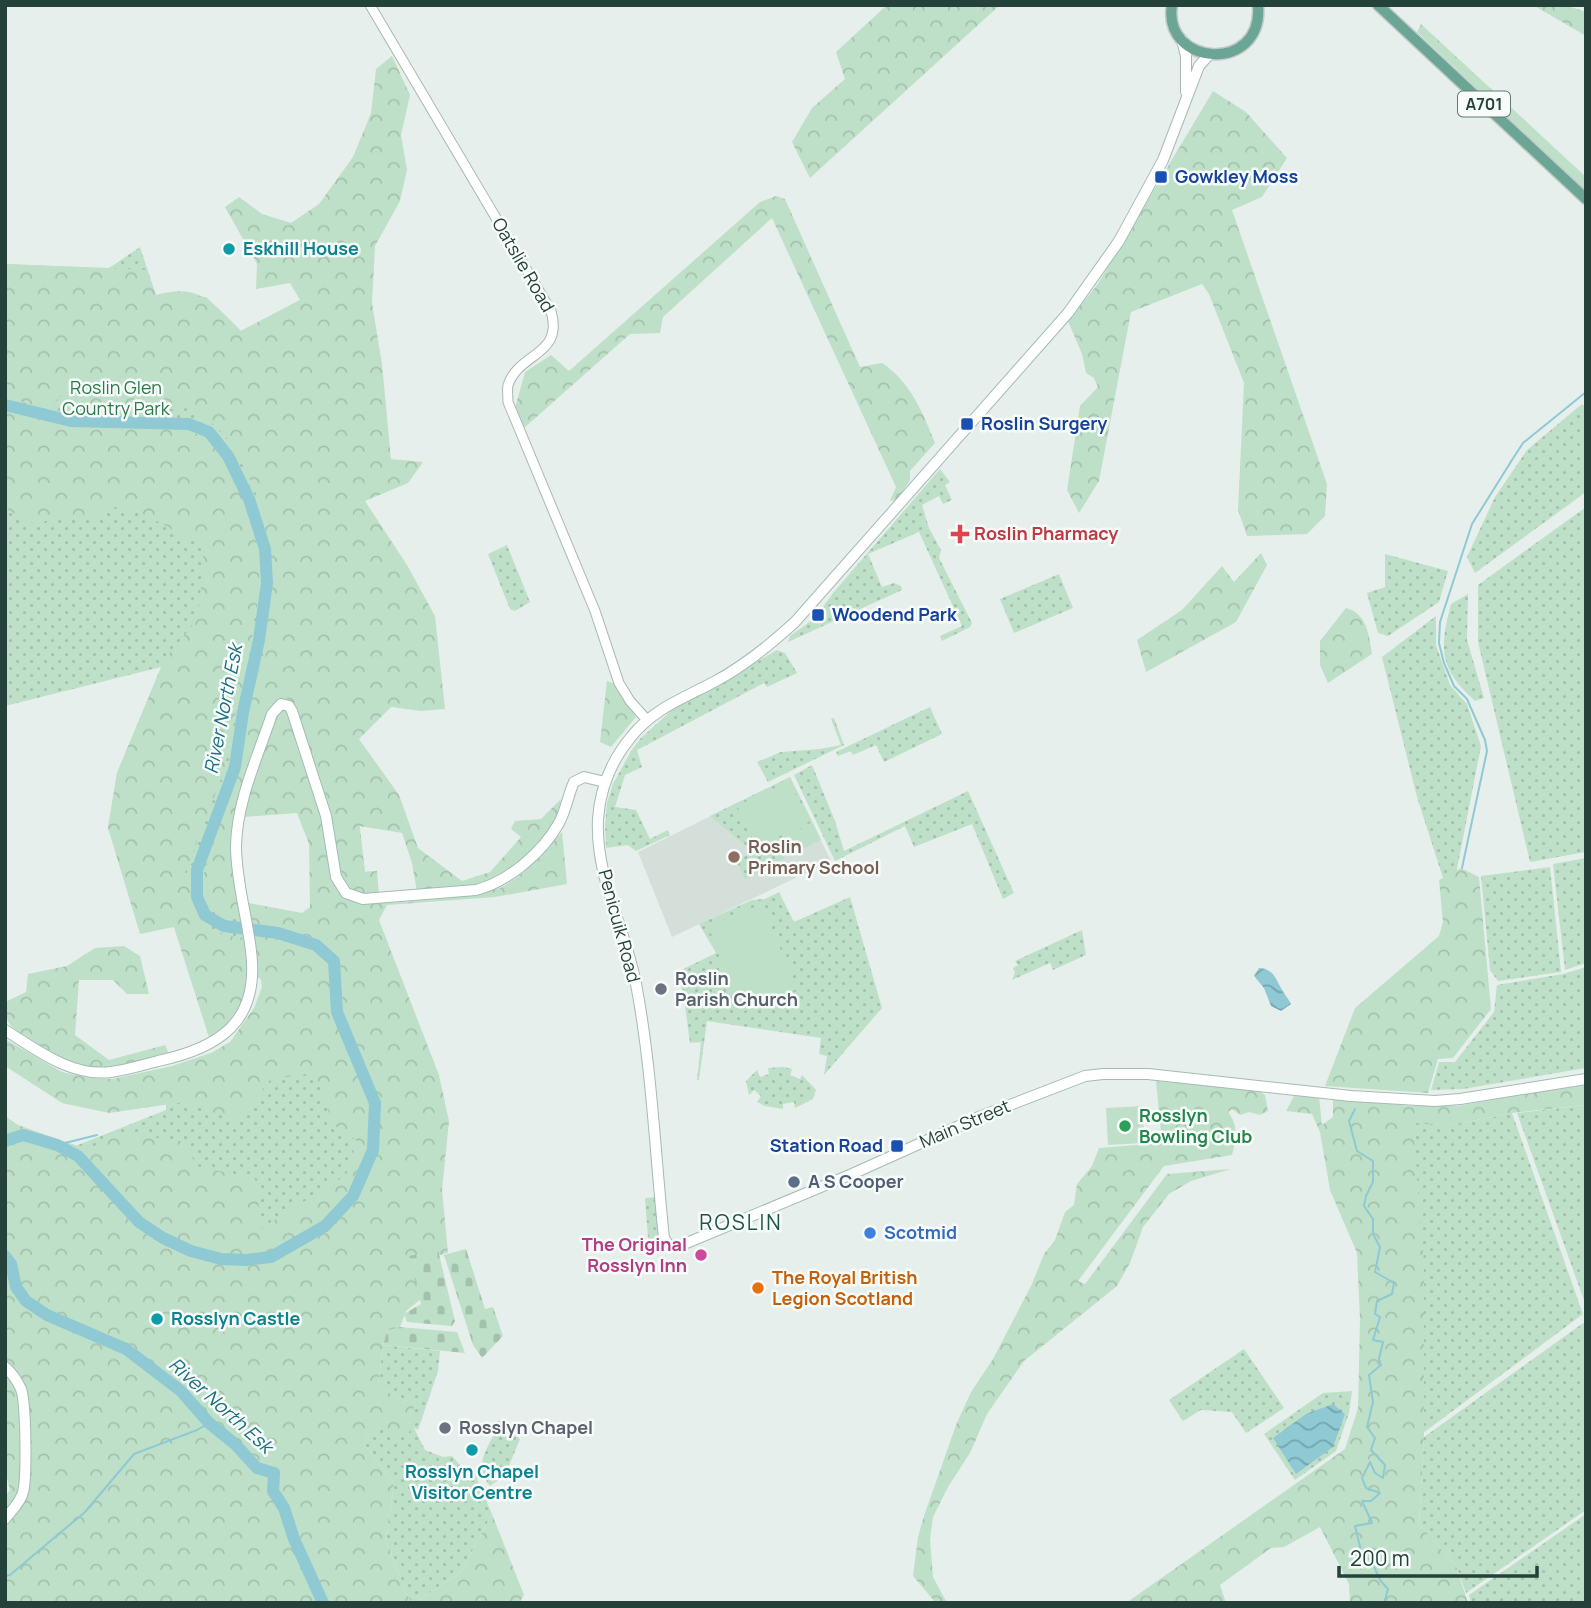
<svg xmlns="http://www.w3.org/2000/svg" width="1591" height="1608" font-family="Manrope,sans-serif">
  <defs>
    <pattern id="grass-dots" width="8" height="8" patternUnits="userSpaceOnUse" patternTransform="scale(1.75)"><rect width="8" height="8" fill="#bfe0c8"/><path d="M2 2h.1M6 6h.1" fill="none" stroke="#a4c1ad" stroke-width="1.8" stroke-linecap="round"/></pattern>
    <pattern id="forest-crowns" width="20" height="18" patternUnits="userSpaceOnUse" patternTransform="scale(1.75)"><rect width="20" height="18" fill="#bfe0c8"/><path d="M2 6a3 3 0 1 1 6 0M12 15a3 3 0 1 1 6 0" fill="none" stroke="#a4c1ad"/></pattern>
    <pattern id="cemetery-stones" width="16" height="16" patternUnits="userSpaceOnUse" patternTransform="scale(1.75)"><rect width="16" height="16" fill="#bfe0c8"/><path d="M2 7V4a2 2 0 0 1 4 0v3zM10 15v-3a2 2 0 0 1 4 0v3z" fill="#a4c1ad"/></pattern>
    <pattern id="water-waves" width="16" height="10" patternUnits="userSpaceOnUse" patternTransform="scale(1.75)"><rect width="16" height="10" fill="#8ec9d4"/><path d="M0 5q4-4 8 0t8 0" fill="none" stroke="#74a5ad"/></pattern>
  </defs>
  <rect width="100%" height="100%" fill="#e6efeb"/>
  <path fill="#d4dfda" d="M790,777L831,861L672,937L638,852Z"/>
  <g fill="url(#grass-dots)">
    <path d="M140,247L156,295C201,283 211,302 241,331L300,300L365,872L377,871L366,896L329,810L236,817C224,860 239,907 246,950L271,947L372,1102L350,1193L270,1254L73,1147L166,1110V1100L241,1079L274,986L255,976L210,1040L174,927L108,828L117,773L161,667L5,706V264L109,268Z"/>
    <path d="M1582,404L1586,408V492L1475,573L1467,557L1495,497L1527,450Z"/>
    <path d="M940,469L950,482L945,485L952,500L943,504L939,496L922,505L929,528L941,550L939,558L972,623L970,627L942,641L940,636L962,626L919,532L868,554L882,587L894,583L901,586L902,590L788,642L790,636L815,618L833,593Z"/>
    <path d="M1586,507V852L1530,862L1478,642V585Z"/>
    <path d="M507,545L530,602L515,611L510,609L488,554Z"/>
    <path d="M1385,554L1448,571L1439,602L1388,636L1378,633L1367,593L1385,587Z"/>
    <path d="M1059,574L1073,608L1014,633L1000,599Z"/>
    <path d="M1468,594L1467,640L1484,698L1475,701C1439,668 1439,649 1451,604Z"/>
    <path d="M1436,616V645L1450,685L1467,704L1481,746L1456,874L1443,878L1417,797L1382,657Z"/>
    <path d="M777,650L785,653L797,673L767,687L764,683L637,750L642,767L625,775L615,807L636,810L650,839L668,830L670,835L636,851L628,845L606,848L605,825L607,803L613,784L631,751L641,738L671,711Z"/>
    <path d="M930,707L942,734L884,762L876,745L853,755L851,751L838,756L836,752Z"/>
    <path d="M834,718L844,745L768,782L757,762L781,752L820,749L841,745L831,719Z"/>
    <path d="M812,765L835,821L844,851L968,791L1014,893L1003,899L972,824L914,847L905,826L835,861L794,775Z"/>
    <path d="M790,777L813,823L778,841L785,858L745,879L738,864L751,850L710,816Z"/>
    <path d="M1586,858V963L1565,970L1553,864Z"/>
    <path d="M1550,867L1561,972L1498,981L1490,970L1481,876Z"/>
    <path d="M779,892L794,922L850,897L882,1008L824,1075L827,1056L819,1054L821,1038L707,1021L699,1080H697L701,1042L690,1043L683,991L675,973L716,953L699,924L752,900L765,899Z"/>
    <path d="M1082,930L1086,955L1053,970L1050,963L1012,980L1015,973L1013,968L1018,965L1015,961Z"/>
    <path d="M1586,967V1068L1463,1089L1431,1090L1439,1062H1455L1494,1012L1497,985L1563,974Z"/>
    <path d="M783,1067L792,1069L790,1075L800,1079L802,1075L816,1090L813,1099L795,1108L794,1102L783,1104V1109L765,1106L757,1102L761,1096L754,1090L749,1095L746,1081L757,1070L760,1077L769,1074L768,1068Z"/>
    <path d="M1586,1105V1306L1517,1113Z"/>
    <path d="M1512,1113L1583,1314L1423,1433L1413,1122L1452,1125Z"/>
    <path d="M656,1197L660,1240L658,1246L649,1251L645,1198Z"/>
    <path d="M1586,1321V1510L1466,1593L1456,1566L1419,1524L1424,1437Z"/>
    <path d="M383,1345L440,1351L438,1371L418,1430L414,1428L425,1450L443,1457L452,1456L461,1466L474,1472L492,1514L461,1572L414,1603H411L386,1542L394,1483L364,1444L367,1436L410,1402L398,1398L378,1386Z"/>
    <path d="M1244,1349L1284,1408L1246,1433L1232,1412L1201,1410L1183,1421L1169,1400Z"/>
    <path d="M1352,1391L1349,1413L1336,1451L1295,1480L1264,1434L1323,1393Z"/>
    <path d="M501,1420L520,1439L505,1475L490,1486C469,1462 494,1445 498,1421Z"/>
    <path d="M1586,1514V1603H1471L1469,1595Z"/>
  </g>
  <g fill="url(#forest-crowns)">
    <path d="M887,5H1000L810,178L792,142L812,108L845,79L836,52Z"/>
    <path d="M1533,5H1565L1586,12V36Z"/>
    <path d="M1421,24L1586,177V192L1448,61L1417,32Z"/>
    <path d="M392,56L410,95L401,135L407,170L400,201L375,246L372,303L382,364L391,459L423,462L408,483L365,501L407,565L435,616L445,709L421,711L391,707L359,739L399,795L418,848L462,881L490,872L521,837L511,829L515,821L541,819L561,799C556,835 520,869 488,883C473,890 435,890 417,892L412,863L402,833L359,826L365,872L377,871L379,895L355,893L342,885L329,810L295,709L285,696L277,698C262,723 233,809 231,838C230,865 236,892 240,919L229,917L215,909L205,894L204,872L239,769L247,711L262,662L270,607L272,581L269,550L255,489L230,441L211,422L188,408L133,412L81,411L78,397L62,394L50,410L5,397V264L147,270L156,295L206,297L241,331L300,300L290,283L256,289L257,264L225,207L239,197L262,214L291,223L319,204L353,157L371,113L376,69Z"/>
    <path d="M1213,91L1246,112L1287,158L1262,197L1232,210L1327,484L1325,516L1307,534L1247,536L1238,510L1244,383L1209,294L1202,284L1131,312L1099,481L1079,513L1067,490L1080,406L1098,387L1094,378L1086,373L1082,354L1068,321L1097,285Z"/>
    <path d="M776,196L785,199L860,367L882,363C910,381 923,413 935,443L910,471V480L897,500L890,501L896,487L772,218L663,317L660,333L630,334L524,428L515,408L525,372L551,355L569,371L760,202Z"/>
    <path d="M5,409L70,425L189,429L212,444L226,462L247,509L259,551V584L247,673L236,712L224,771L185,873L193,903L203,924L223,935L244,938C248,966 250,997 232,1021C227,1028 217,1034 210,1040L174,927L140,934L108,828L117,773L162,666L169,654L197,620L204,561L200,545C182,536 137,507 119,507C112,507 103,512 99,516L27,523L5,507Z"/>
    <path d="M1261,553L1267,565L1236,622L1146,672L1137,640L1182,610L1222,566L1234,582Z"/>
    <path d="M1346,608C1367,613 1369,635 1372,654L1328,683L1320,665V641Z"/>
    <path d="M607,681L615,684L636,717L611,747L600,742Z"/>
    <path d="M283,709L288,712L310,773L343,894C346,896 348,899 351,901C368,908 485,896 502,887C526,874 544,852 562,832L567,884L495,897L387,905L379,920L439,1075L449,1121L442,1190L448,1253L416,1261L421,1299L406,1311L400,1327L387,1331L383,1345L378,1386L398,1398L411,1402L418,1417L408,1434L391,1435L380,1428L367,1436L364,1444L394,1483L386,1542L411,1603H5V1496L10,1490L5,1470V1116L18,1125L89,1150L115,1132L186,1142L196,1166L255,1179L259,1199L257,1231L346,1175L357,1141L333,1124L315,1073L271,1079L237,1121L184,1102L109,1113L62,1103L5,1066V1039L62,1072L89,1078L112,1079L172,1066L211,1053L230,1042L254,1008L262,987L249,903L302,913L310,907L309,844L297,813L244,817C249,794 266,722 283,709Z"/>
    <path d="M1461,868L1479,877L1491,1009L1453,1058L1438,1059L1428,1093L1325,1086L1355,1008L1439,936L1443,922L1439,880Z"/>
    <path d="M124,946L140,956L149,994H127L113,980H79L75,1035L109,1060L165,1045L169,1054C105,1069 87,1079 30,1039C11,1027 5,1026 5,1002L26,992L28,974L67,966L95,948Z"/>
    <path d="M1156,1081L1259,1091L1265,1095L1268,1111L1260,1115L1249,1112L1240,1115L1232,1109L1228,1112C1239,1126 1236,1139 1232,1155L1164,1166L1078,1281L1085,1284L1167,1174L1231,1169L1191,1181L1169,1194L1143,1227L1130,1263L1117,1286L1024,1361L987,1414L970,1453L948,1487L933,1517L930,1539L933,1577L947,1603H936L913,1576L918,1537L924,1516L956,1425L971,1392L993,1359L1032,1284L1044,1254L1055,1240L1065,1212L1074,1205L1077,1184L1092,1166L1099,1148L1162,1143Z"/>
    <path d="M1586,1083V1105L1512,1113L1452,1125L1413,1123L1424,1264V1437L1419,1524L1456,1566L1468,1603H1350L1349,1584L1320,1527L1284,1547L1271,1548L1220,1585L1226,1603H1126L1345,1449L1358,1408L1360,1319L1357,1253L1330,1190L1320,1132L1312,1114L1286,1111L1294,1096L1319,1097L1322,1125L1333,1117V1097L1409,1106H1458Z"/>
    <path d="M492,1514L524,1595L519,1603H414L461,1572Z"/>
  </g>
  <g fill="url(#cemetery-stones)">
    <path d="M466,1249L485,1309L493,1307L503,1336L482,1358L473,1345L444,1255Z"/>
    <path d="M438,1250L455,1321L452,1326L407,1322L404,1314L421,1304L409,1256Z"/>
    <path d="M400,1327L457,1332L465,1353L383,1345L387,1331Z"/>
  </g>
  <g fill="#bfe0c8">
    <path d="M789,781L809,822L757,847L737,806Z"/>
    <path d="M813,823L821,840L789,856L781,839Z"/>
    <path d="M762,904L797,989L742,1012L708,926Z"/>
    <path d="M1143,1106L1144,1143L1108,1145L1106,1108Z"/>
  </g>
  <g fill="url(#water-waves)">
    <path d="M1259,968C1273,969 1275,977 1281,988C1284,994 1288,998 1291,1004L1281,1011L1271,1006L1264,988L1254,976Z"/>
    <path d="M1333,1404L1345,1414L1333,1447L1296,1474L1273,1438L1306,1414Z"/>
  </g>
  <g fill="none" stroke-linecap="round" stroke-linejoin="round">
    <g stroke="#8ec9d4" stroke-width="2">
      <path d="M1462,868L1487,751L1485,740L1467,699L1454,686L1444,663L1439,643L1440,622L1472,524L1512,460L1523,443L1586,392"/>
      <path d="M1355,1109L1349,1121L1357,1151L1373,1161V1182L1366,1196L1364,1206L1373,1219V1234L1380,1247L1375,1272L1394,1283L1392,1294L1377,1301L1375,1314L1380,1317L1373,1340L1383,1342L1379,1359L1381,1365L1369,1375L1373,1402L1367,1427L1375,1438L1371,1450L1385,1465L1383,1478L1375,1473L1370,1462L1362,1478L1366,1488L1380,1493L1371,1501H1362L1372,1523L1355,1526L1362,1555L1371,1560L1380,1580L1388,1589L1384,1603"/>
      <path d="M57,1145L97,1135"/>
      <path d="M5,1576L10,1575L85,1512L134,1454L197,1430L209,1423"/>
    </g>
    <g stroke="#8ec9d4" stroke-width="12">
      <path d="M5,405L71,421L189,424L209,432L228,456L249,499L265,549L267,583L259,640L243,712L235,767L197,870V897L205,915L224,926L278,933L316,945L334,961L337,1012L375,1103L373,1150L353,1196L325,1226L271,1257L246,1260L221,1259L191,1251L163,1238L139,1222L78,1156L57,1145L23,1135L5,1141"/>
      <path d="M5,1256L11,1264L16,1287L26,1301L47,1315L126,1349L181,1391L209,1423L235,1444L257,1468L274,1473L273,1491L284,1508L294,1539L323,1603"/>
    </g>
    <g stroke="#a8b8b2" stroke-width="11">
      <path id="tertiary" d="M370,5L551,311C564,356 519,352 508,385C507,389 508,397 508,402L595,611L619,683L630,701L647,720"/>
    </g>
    <g stroke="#a4bbb3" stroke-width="12">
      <g id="secondary">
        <path d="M1182,40L1186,56V92"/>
        <path d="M1209,55L1199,66L1163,160L1119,241L1068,313L795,622C771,644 744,666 714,682C684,698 653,709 631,737C611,761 600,789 598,819C595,878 626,929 636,984C652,1068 655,1154 664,1238L669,1246L677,1247L852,1174L979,1117L1085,1076L1103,1074H1148L1351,1096L1435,1101L1460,1099L1586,1079"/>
        <path d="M5,1030C37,1050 71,1077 111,1072C127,1070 142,1065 158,1061C219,1048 260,1022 251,951C247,916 236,881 236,846C237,800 258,756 272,714L281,704L289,706L292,711L326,816L336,877L346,893L363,899L476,890C508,882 543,852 559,823C566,810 568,795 574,782L584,777L605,782"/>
        <path d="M5,1367C12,1373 17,1380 21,1389C26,1403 27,1477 23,1492C21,1502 11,1511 5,1519"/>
      </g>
    </g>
    <g stroke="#c2cac8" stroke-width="13">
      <g id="primary">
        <path d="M1172,5C1162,67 1264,74 1258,5"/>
        <path d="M1378,5L1586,199"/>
      </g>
    </g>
    <use href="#tertiary" stroke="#fff" stroke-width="9"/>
    <use href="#secondary" stroke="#fff" stroke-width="10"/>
    <use href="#primary" stroke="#6aa596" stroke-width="10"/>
  </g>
  <g fill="#1a4fb4" stroke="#f7fbf9" stroke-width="2.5">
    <rect x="1154" y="170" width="14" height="14" rx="3.5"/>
    <rect x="960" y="417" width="14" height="14" rx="3.5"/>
    <rect x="811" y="608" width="14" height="14" rx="3.5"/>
    <rect x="890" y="1139" width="14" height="14" rx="3.5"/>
  </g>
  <g fill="#0f9aa8" stroke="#f7fbf9" stroke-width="2.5">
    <circle cx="229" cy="249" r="7"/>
    <circle cx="157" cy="1319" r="7"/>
    <circle cx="472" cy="1450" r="7"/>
  </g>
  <path fill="#e0444e" stroke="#f7fbf9" stroke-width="2.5" d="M956.5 523.5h7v7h7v7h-7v7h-7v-7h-7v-7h7z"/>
  <circle fill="#8d6e63" stroke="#f7fbf9" stroke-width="2.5" cx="734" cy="857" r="7"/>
  <g fill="#6b7280" stroke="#f7fbf9" stroke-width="2.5">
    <circle cx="661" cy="989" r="7"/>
    <circle cx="445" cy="1428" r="7"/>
  </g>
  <circle fill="#2e9e5b" stroke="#f7fbf9" stroke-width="2.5" cx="1125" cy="1126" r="7"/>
  <circle fill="#5c6f8a" stroke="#f7fbf9" stroke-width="2.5" cx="794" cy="1182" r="7"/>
  <circle fill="#3f7fe0" stroke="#f7fbf9" stroke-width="2.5" cx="870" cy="1233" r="7"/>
  <circle fill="#d1479c" stroke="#f7fbf9" stroke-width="2.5" cx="701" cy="1255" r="7"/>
  <circle fill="#e8710a" stroke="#f7fbf9" stroke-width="2.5" cx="758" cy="1288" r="7"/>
  <g text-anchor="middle" stroke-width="5" stroke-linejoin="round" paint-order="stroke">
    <rect fill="#f7fbf9" stroke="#637a73" stroke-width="2" x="1458" y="91.5" width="52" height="25" rx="5"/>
    <g font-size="16" font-weight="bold" fill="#24423a">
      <text x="1484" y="110">A701</text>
    </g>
    <g font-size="18" font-weight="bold" fill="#164399" stroke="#f7fbf9" text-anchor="start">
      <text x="1175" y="183">Gowkley Moss</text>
      <text x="981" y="430">Roslin Surgery</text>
      <text x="832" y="621">Woodend Park</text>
      <text x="883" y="1152" text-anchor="end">Station Road</text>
    </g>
    <g font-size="18" font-weight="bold" fill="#0d838f" stroke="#f7fbf9" text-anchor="start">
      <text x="243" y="255">Eskhill House</text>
      <text x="171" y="1325">Rosslyn Castle</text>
      <text x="472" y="1478" text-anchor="middle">Rosslyn Chapel<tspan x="472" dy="21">Visitor Centre</tspan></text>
    </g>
    <g font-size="18" fill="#24423a" stroke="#f7fbf9">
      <text transform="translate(523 265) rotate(60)" y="6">Oatslie Road</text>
      <text transform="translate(619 926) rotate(75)" y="6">Penicuik Road</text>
      <text transform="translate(965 1124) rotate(-23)" y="6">Main Street</text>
    </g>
    <g font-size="18" fill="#2d7a4b" stroke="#f7fbf9">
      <text x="116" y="394">Roslin Glen<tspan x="116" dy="21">Country Park</tspan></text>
    </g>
    <g font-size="18" font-weight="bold" fill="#be3a42" stroke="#f7fbf9" text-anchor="start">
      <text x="974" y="540">Roslin Pharmacy</text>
    </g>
    <g font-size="18" font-weight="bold" fill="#785e54" stroke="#f7fbf9" text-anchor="start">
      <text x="748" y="853">Roslin<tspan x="748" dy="21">Primary School</tspan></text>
    </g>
    <g font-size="18" font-weight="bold" fill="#5b616d" stroke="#f7fbf9" text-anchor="start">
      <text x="675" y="985">Roslin<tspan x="675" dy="21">Parish Church</tspan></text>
      <text x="459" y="1434">Rosslyn Chapel</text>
    </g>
    <g font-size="18" font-weight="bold" fill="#27864d" stroke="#f7fbf9" text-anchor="start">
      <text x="1139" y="1122">Rosslyn<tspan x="1139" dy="21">Bowling Club</tspan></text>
    </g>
    <g font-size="18" font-weight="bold" fill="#4e5e75" stroke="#f7fbf9" text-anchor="start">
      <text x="808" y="1188">A S Cooper</text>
    </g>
    <g font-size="18" font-weight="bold" fill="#366cbe" stroke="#f7fbf9" text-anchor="start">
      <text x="884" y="1239">Scotmid</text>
    </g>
    <g font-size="18" font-weight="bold" fill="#b23c85" stroke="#f7fbf9" text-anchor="end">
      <text x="687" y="1251">The Original<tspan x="687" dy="21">Rosslyn Inn</tspan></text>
    </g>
    <g font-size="18" font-weight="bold" fill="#c56008" stroke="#f7fbf9" text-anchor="start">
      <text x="772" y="1284">The Royal British<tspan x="772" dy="21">Legion Scotland</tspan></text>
    </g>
    <g font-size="19" font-style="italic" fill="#1c6f80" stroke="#f7fbf9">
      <text transform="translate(223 709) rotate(-79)" y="7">River North Esk</text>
      <text transform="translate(221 1405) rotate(42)" y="7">River North Esk</text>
    </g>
    <g font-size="21" letter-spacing="2" fill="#1f5548" stroke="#f7fbf9">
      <text x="741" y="1230">ROSLIN</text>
    </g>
  </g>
  <rect width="1591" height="1608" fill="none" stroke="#24423a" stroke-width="14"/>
  <path d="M1339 1566v10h198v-10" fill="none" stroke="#24423a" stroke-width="3.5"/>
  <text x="1350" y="1566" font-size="21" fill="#24423a" stroke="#f7fbf9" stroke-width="5" paint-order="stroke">200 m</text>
</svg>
